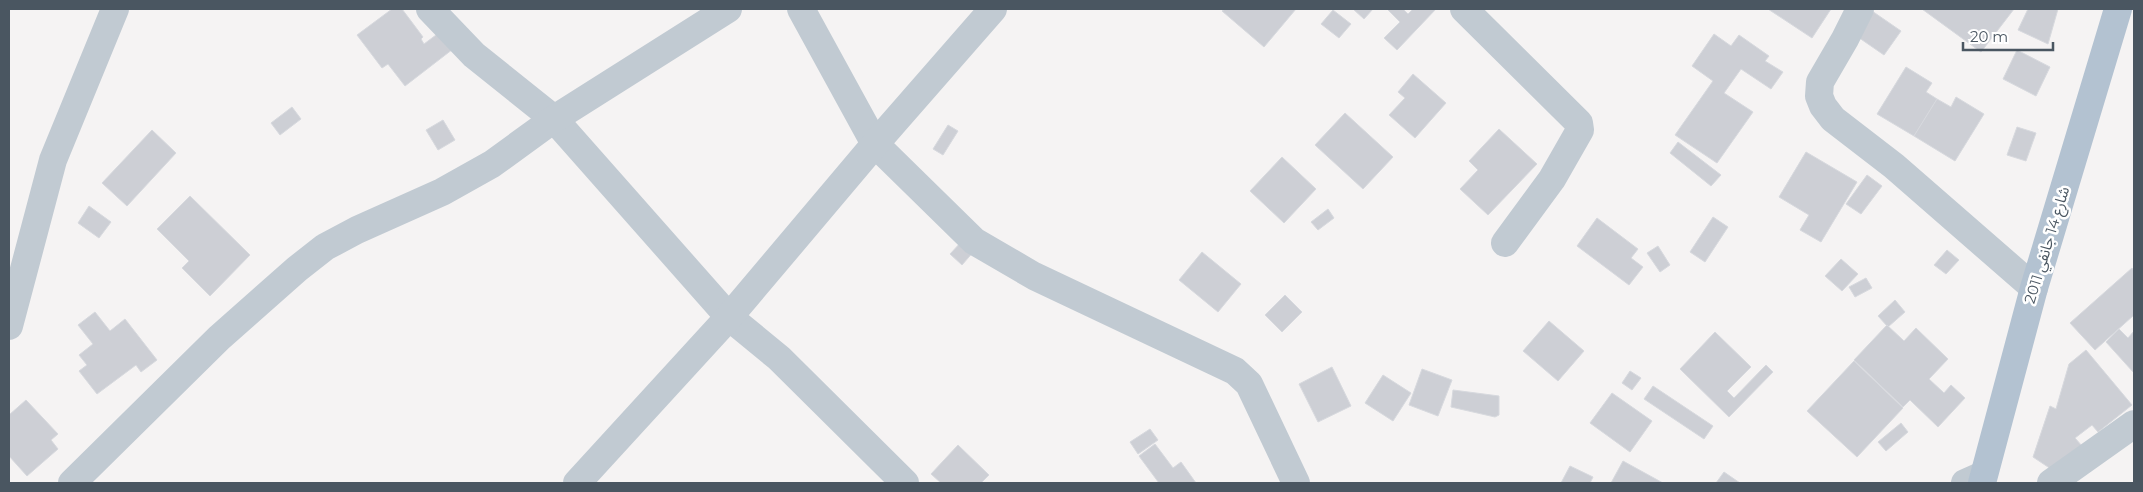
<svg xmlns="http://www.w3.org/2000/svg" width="2143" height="492" font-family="Montserrat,'Noto Sans Arabic',sans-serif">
  <rect width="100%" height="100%" fill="#f5f3f3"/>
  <g fill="#cdcfd5" stroke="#d7d9de">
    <path d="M392,9H402L423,37L421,39L424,44L440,32L453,49L405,86L388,64L382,68L357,35Z"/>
    <path d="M1225,9H1296L1264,47L1222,11Z"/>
    <path d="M1353,9H1373L1364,19Z"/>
    <path d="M1387,9H1403L1408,14L1413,9H1436L1397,50L1384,38L1400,22Z"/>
    <path d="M1768,9H1831L1812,38Z"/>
    <path d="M1922,9H2014L1981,52Z"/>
    <path d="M2028,9H2058L2048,44L2018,30Z"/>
    <path d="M1333,10L1351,24L1339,38L1321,24Z"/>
    <path d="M1872,11L1901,31L1884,55L1855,35Z"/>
    <path d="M1714,34L1731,46L1739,35L1769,56L1765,61L1783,72L1771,89L1741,69L1724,93L1753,112L1717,163L1675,135L1713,81L1692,66Z"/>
    <path d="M2017,50L2050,67L2036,96L2003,79Z"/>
    <path d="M1906,67L1932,83L1926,92L1937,99L1914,136L1877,114Z"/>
    <path d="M1413,74L1446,103L1415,138L1389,115L1405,98L1398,92Z"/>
    <path d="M1956,97L1984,114L1955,161L1914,136L1937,99L1951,107Z"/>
    <path d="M292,107L301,119L280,135L271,123Z"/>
    <path d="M1345,113L1393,157L1363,189L1315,145Z"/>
    <path d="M443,120L455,140L438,150L426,130Z"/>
    <path d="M948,125L958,131L943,155L933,149Z"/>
    <path d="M2017,127L2036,133L2026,161L2007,155Z"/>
    <path d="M1499,129L1537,164L1488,215L1460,189L1478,170L1469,161Z"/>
    <path d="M152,130L176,153L127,206L102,183Z"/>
    <path d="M1678,142L1721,175L1711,186L1670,153Z"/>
    <path d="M1806,152L1857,182L1821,242L1800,230L1809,215L1779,197Z"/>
    <path d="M1282,157L1316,189L1284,223L1250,191Z"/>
    <path d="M1867,175L1882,186L1861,214L1846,204Z"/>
    <path d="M190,196L250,255L210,296L182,268L189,261L157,229Z"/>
    <path d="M89,206L111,222L99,238L78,223Z"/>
    <path d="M1328,209L1334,218L1318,230L1311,222Z"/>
    <path d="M1713,217L1728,227L1705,262L1690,252Z"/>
    <path d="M1597,218L1638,249L1631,258L1643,267L1629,285L1577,246Z"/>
    <path d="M963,240L975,250L962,265L950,254Z"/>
    <path d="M1658,246L1670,265L1660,272L1647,253Z"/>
    <path d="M1947,250L1959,260L1946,274L1934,265Z"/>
    <path d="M1202,252L1241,284L1218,312L1179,280Z"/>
    <path d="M1841,259L1858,274L1842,291L1825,276Z"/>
    <path d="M2132,268L2134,271V315L2095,350L2070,323Z"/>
    <path d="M1866,278L1872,288L1855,297L1849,287Z"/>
    <path d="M1285,295L1302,312L1282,332L1265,315Z"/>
    <path d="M1895,300L1905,312L1888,327L1878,316Z"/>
    <path d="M95,312L110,331L125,319L157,360L141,372L136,365L97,394L79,371L87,365L79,355L93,344L78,325Z"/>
    <path d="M1549,321L1584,351L1558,381L1523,351Z"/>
    <path d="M1887,325L1904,341L1916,328L1948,359L1929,379L1944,393L1951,385L1965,398L1938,427L1910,400L1903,407L1854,360Z"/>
    <path d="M2119,329L2128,338L2134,331V373L2106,342Z"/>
    <path d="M1715,332L1751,367L1727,391L1734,398L1766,365L1773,372L1729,417L1680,369Z"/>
    <path d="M2086,350L2132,405L2098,432L2092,425L2075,438L2082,446L2051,469L2033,457L2050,406L2056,409L2069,364Z"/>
    <path d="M1854,361L1903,408L1857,457L1807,411Z"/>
    <path d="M1332,367L1351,406L1318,422L1299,384Z"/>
    <path d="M1422,369L1452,380L1438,416L1409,405Z"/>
    <path d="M1630,371L1641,378L1632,390L1622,383Z"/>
    <path d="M1383,375L1411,393L1393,421L1365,403Z"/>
    <path d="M1653,386L1713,426L1704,439L1644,399Z"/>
    <path d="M1453,390L1499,396V415L1495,417L1451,407Z"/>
    <path d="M1612,393L1652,421L1630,452L1590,423Z"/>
    <path d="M26,400L58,434L51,440L58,449L27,476L9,456V415Z"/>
    <path d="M1901,423L1908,432L1886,451L1878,442Z"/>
    <path d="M1150,429L1158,440L1138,454L1130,442Z"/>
    <path d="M1155,444L1173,468L1181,462L1196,483H1159L1139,456Z"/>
    <path d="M958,445L989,475L981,483H941L931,474Z"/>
    <path d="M1623,461L1663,483H1611Z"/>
    <path d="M1570,466L1593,477L1590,483H1561Z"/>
    <path d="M1724,472L1740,483H1716Z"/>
  </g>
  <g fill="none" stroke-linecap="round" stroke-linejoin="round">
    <g stroke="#c1cad2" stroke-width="28">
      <path d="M430,9L474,55L554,119L729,317L779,358L905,483"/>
      <path d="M801,9L875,144L974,241L1034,276L1235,371L1249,384L1296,483"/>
      <path d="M1464,9L1579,123L1580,130L1552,179L1505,243"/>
      <path d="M1860,9L1845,39L1820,82L1819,96L1823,106L1833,119L1894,166L2034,288"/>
      <path d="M9,326L53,160L115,9"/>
      <path d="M72,483L219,338L297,269L325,247L357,230L442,192L492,164L554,119L728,9"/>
      <path d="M577,483L729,317L875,144L993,9"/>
      <path d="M1965,483L1983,475"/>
      <path d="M2051,483L2134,424"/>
    </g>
    <path stroke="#b3c2d1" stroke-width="28" d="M1982,483L2034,288L2118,9"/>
  </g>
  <g text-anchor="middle" stroke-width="5" stroke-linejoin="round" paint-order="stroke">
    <g font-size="15" fill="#4a5661" stroke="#fff">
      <text transform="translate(2047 245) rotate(-73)" y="5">شارع 14 جانفي 2011</text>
    </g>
  </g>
  <rect width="2143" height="492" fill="none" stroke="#4a5661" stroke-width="20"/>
  <path d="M1963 42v8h90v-8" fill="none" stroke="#4a5661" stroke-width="2.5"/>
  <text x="1970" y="42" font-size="15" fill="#4a5661" stroke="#ffffff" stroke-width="4" paint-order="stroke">20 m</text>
</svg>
